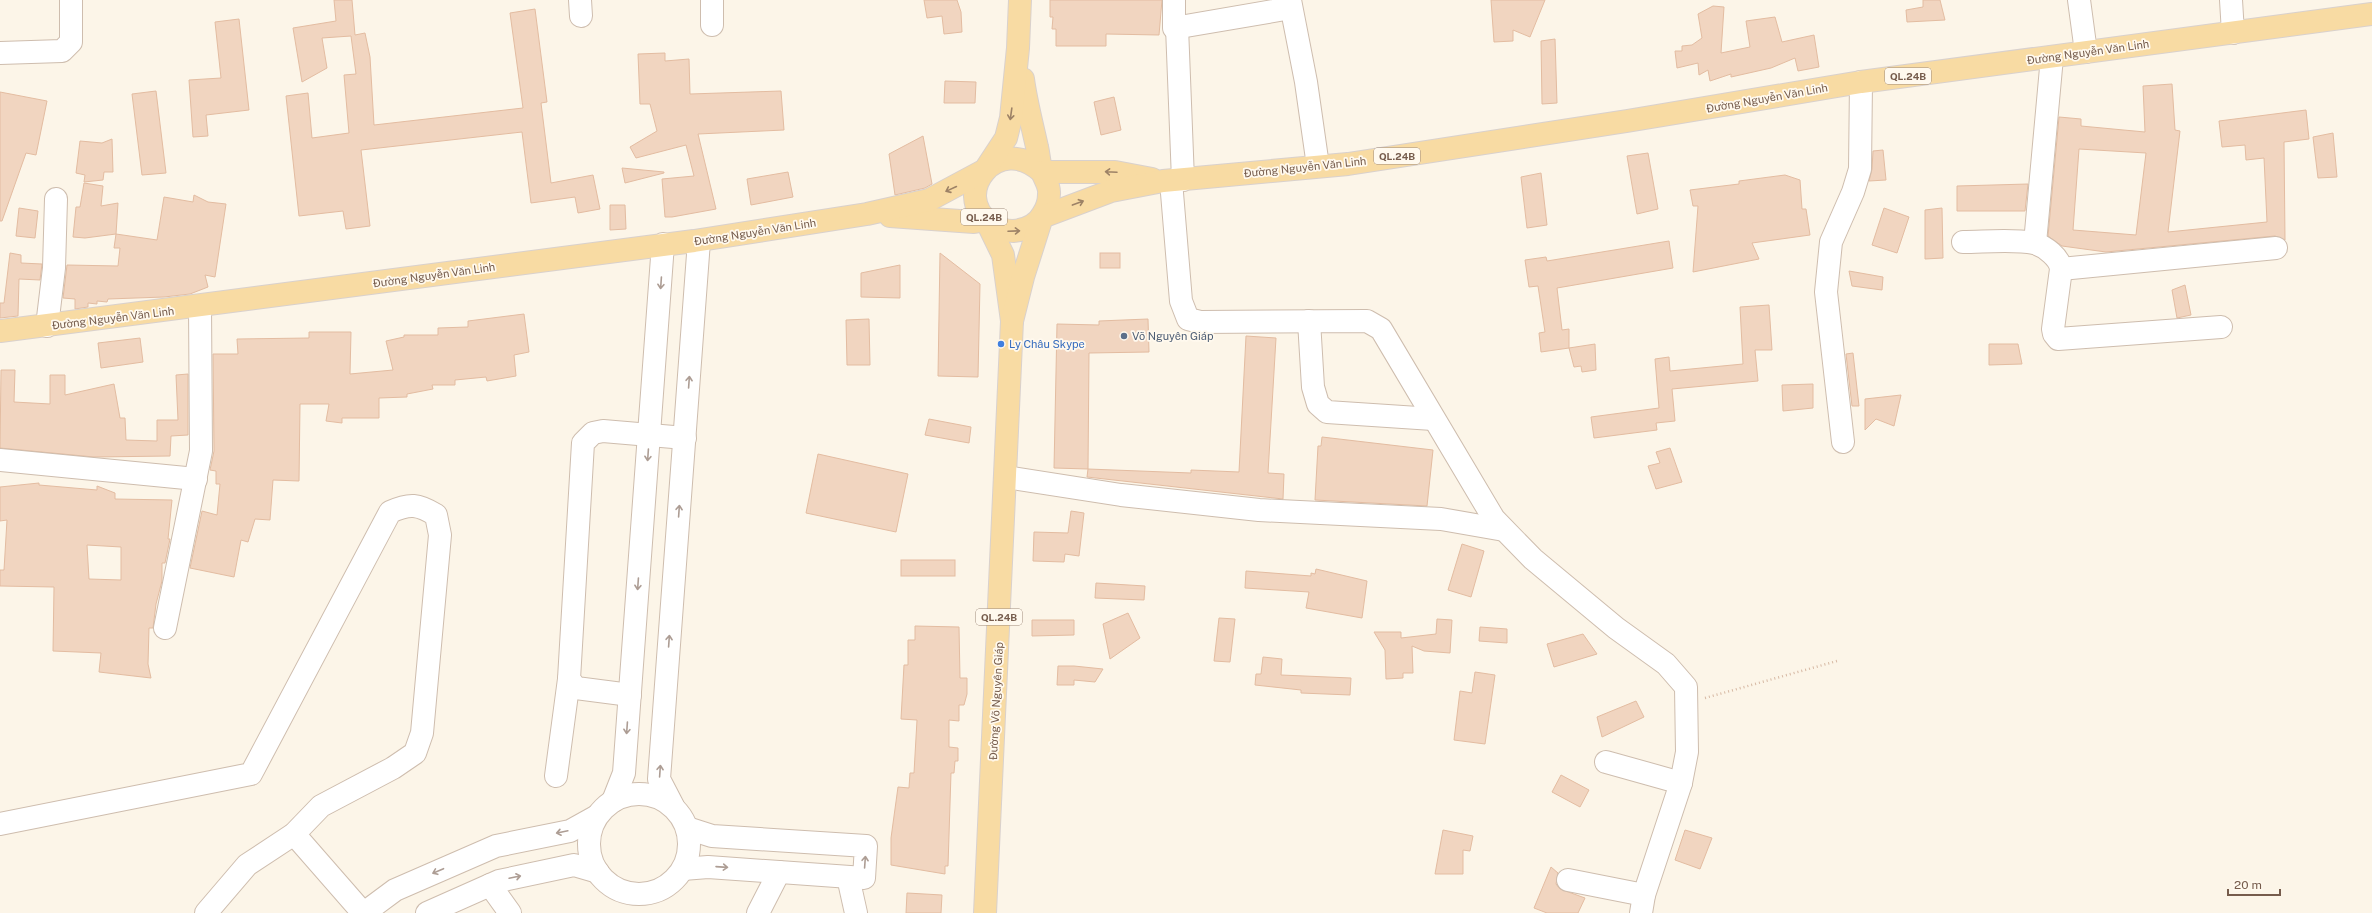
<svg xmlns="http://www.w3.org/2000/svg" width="2372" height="913" font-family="'Public Sans',sans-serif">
  <rect width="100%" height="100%" fill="#fcf5e8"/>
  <g fill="#f1d5c0" stroke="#e3bca1" fill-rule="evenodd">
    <path d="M334,0H352L355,35L365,33L370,57L374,125L523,108L510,13L535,9L547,102L541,103L551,183L593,175L600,209L578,213L575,197L531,203L522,132L361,150L370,226L346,229L343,211L299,216L286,96L308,93L312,138L349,133L344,75L356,74L351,36L322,38L327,68L302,82L293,28L336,21Z"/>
    <path d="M924,0H957L961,12L962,32L944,34L942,16L927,18Z"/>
    <path d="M1050,0H1162L1159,35L1106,34V46H1056V29H1052L1053,17H1050Z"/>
    <path d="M1491,0H1545L1530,37L1513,30V41L1494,42Z"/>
    <path d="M1923,0H1940L1945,20L1907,22L1906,10L1923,7Z"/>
    <path d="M1713,6L1724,7L1721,53L1750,47L1746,21L1775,17L1782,42L1814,35L1819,67L1798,71L1795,58L1771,68L1731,77V74L1710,81L1708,70L1699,75L1698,63L1677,68L1675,51H1682V46L1692,45L1702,38L1698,14Z"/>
    <path d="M239,19L249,110L206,115L208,136L193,137L189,80L221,78L215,22Z"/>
    <path d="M1555,39L1557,103L1542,104L1541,41Z"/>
    <path d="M665,53V61L689,59L690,94L781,91L784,130L698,134L716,209L672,217H665L662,179L694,176L686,145L636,158L630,147L657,131L650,104H640L638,54Z"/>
    <path d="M945,81L976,82L975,103H944Z"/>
    <path d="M2172,84L2175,130L2180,131L2168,232L2267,222L2264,158L2246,160L2245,145L2222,147L2219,121L2306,110L2309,139L2284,142L2285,240L2275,236L2106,252L2062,246L2048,236L2059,117L2081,119V126L2145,132L2143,86ZM2079,149L2146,153L2136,235L2073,230Z"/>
    <path d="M156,91L166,173L142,175L132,94Z"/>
    <path d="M0,92L47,101L36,155L26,153L2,221H0Z"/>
    <path d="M1114,97L1121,130L1101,135L1094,102Z"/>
    <path d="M2333,133L2337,177L2318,178L2313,137Z"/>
    <path d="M923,136L932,184L925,188L895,195L889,154Z"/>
    <path d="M112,139L113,172H104L103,180L84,182L85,175L76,173L80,141L102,143Z"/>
    <path d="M1883,150L1886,180L1869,181L1872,169L1873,151Z"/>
    <path d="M1648,153L1658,209L1637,214L1627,156Z"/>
    <path d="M622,168L664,172V173L625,183Z"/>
    <path d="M788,172L793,197L751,205L747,179Z"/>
    <path d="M1541,173L1547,225L1527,228L1521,177Z"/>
    <path d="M1785,175L1800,180L1802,209H1806L1810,235L1752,243L1759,259L1693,272L1698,206H1693L1690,190L1739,184V181Z"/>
    <path d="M84,183L103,186L101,206L118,203L116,234L85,238L73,237L76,207H80Z"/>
    <path d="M2028,184L2025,211H1957V186Z"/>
    <path d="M194,195L208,202L226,204L215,277L205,275L208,287L190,294L164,297L108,299L107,302L97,301V304L88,303V307L75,309V299L63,298L67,265L118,266L120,248H114L116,234L157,240L164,197L193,202Z"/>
    <path d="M610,205H625L626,229L610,230Z"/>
    <path d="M19,208L38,211L35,238L16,236Z"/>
    <path d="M1884,208L1909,217L1897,253L1872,245Z"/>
    <path d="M1942,208L1943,258L1925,259V210Z"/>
    <path d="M1669,241L1673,268L1557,288L1562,330L1569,329V348L1541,352L1539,333L1545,332L1538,286L1529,287L1525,260L1546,257L1547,261Z"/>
    <path d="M10,253L21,255V263L42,264L40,280L19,279L18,316L0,318V303H4Z"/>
    <path d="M940,253L980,284L978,377L938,376Z"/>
    <rect x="1100" y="253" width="20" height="15"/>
    <path d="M900,265V298L861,297V273Z"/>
    <path d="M1849,271L1883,277L1882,290L1852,286Z"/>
    <path d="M2185,285L2191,315L2177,318L2172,290Z"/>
    <path d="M1769,305L1772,350H1755L1758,381L1672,389L1675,421L1656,423L1657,430L1594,438L1591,417L1659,408L1655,359L1669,357L1670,371L1743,364L1740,307Z"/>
    <path d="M524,314L529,352L514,355L516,376L487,381L486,377L455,380V385H432L433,389L407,394V397L379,398V418H342V423L326,421L329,404H300L299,481L273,480L270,520L255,519L248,542L241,540L234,577L190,568L202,511L217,515L220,484H216V471L210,470L214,451L213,354H238L237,339L309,338V332H351L350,374L393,370L386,341L404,337V335H438V328L468,327V321Z"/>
    <path d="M869,319L870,365H847L846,320Z"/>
    <path d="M1148,319L1149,352L1089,353L1088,469L1054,468L1057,324L1099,325V321Z"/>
    <path d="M1246,336L1276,338L1268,473L1284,474L1283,499L1087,477L1088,469L1191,473V470L1239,472Z"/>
    <path d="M140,338L143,362L101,368L98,343Z"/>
    <path d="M1595,344L1596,370L1582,372L1581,366L1574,367L1569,348Z"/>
    <path d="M1989,344H2018L2022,364L1989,365Z"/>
    <path d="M1853,353L1859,406H1852L1846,354Z"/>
    <path d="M1,370H15L14,402L50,404V375H65V395L114,384L120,418H125L126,440L157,441V420H178L176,375L188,374V435L171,436L170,456L94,457L0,448Z"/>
    <path d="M1813,384V408L1783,411L1782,385Z"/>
    <path d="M1901,395L1894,426L1876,419L1865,430V399Z"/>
    <path d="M929,419L971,427L969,443L925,435Z"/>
    <path d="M1322,437L1433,450L1427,506L1315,500L1318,446H1321Z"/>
    <path d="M1670,448L1682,482L1656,489L1648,466L1660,463L1656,452Z"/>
    <path d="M818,454L908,474L896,532L806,513Z"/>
    <path d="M39,483V485L97,490V486L115,493V499L172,500L168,539H170L165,563H162V581L156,604L153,628H149L148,664L151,678L99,672L101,653L53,651L54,587L0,586V570H4L7,520L0,521V487ZM87,545L121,547V580L89,579Z"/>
    <path d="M1071,511L1084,513L1079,556L1065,554L1064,562L1033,561L1034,532L1068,533Z"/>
    <path d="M1462,544L1484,551L1471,597L1448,590Z"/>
    <rect x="901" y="560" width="54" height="16"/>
    <path d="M1316,569L1367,581L1362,618L1306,608L1309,592L1245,588L1246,571L1311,576V573L1315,574Z"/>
    <path d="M1096,583L1145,586L1144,600L1095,598Z"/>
    <path d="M1128,613L1140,638L1110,659L1103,624Z"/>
    <path d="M1219,618L1235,619L1230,662L1214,661Z"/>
    <path d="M1437,619L1452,620L1450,653L1424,651L1412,646L1413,673H1403V678L1386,679L1385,650L1374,632H1401V638L1436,634Z"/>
    <path d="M1032,620H1074V635L1032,636Z"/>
    <path d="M915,626L959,627L960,678H967V694L964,705H959V721L949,720V747L958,748V761H955L954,773H951L948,866H945V874L891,865V838L898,787L909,788L910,773H914L917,720L901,719L904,665H908V640H915Z"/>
    <path d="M1480,627L1507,629V643L1479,641Z"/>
    <path d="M1583,634L1597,654L1554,667L1547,644Z"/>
    <path d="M1263,657L1282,659L1281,675L1351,678L1350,695L1301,693V690L1255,685L1256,674H1261Z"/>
    <path d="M1058,666H1074L1103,669L1095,682L1074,680V685H1057Z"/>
    <path d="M1475,672L1495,675L1485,744L1454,740L1460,691L1472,693Z"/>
    <path d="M1636,701L1644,717L1602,737L1597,717Z"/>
    <path d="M1561,775L1589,790L1580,807L1552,792Z"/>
    <path d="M1443,830L1473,836L1470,851L1463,850V874H1435Z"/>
    <path d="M1685,830L1712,838L1700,869L1675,860Z"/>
    <path d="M1551,867L1558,873L1556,884L1560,889L1585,898L1578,913H1547L1534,908Z"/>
    <path d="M907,893L942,895L941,913H906Z"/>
  </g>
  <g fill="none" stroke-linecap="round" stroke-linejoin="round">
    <g stroke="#cebdae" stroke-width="24">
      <g id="minor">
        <path d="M580,0L581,16"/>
        <path d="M712,0V25"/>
        <path d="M1174,0V28L1291,8"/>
        <path d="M1290,0L1306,82L1318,166"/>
        <path d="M2079,0L2086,52"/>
        <path d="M2231,0L2233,33"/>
        <path d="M1177,27L1183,180"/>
        <path d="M0,53L62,51L71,42V0"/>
        <path d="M1171,181L1181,301L1188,319L1200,322L1367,321L1381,329L1494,519L1533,559L1616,628L1666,664L1686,687L1687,752L1681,783L1644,895L1641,913"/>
        <path d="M1963,242C1983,242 2015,239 2034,243C2045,246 2060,258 2061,269L2053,329L2054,334L2058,339L2221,327"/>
        <path d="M2035,243L2052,57"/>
        <path d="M2061,269L2276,248"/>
        <path d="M1309,321L1313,387L1318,404L1327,412L1433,419"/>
        <path d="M47,326L54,268L56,199"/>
        <path d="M1843,442L1826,292L1831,242L1853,192L1860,169L1861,82"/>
        <path d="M0,460L196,479"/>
        <path d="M1006,477L1121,495L1259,510L1441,519L1504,530"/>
        <path d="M165,628L201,451L200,306"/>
        <path d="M630,695L576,688L569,679L583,443L593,433L603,431L685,438"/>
        <path d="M1606,762L1681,783"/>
        <path d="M556,776L569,679"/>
        <circle cx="639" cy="844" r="50"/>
        <path d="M613,801L624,773L663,244"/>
        <path d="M673,806L659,779L699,241"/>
        <path d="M0,824L251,774L390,512C410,503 418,504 436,515L440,535L422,733L415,753L393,768L321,806L294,834L247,865L206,913"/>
        <path d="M294,834L363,913"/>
        <path d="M683,869L708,867L864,878L866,846L712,836L687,828"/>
        <path d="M848,877L856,913"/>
        <path d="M1568,880L1644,895"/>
        <path d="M490,885L510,913"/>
        <path d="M364,913L395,890L496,846L570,831L597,816"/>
        <path d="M427,913L499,881L574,865L598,872"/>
        <path d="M758,913L779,872"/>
      </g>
    </g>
    <g stroke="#d9d1cd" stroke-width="24">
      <g id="major">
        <path d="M1023,79C1026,102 1032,124 1037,147C1039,155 1039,164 1042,171C1044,179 1050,185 1049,194C1049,201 1047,208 1043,214C1037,225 1025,230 1013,231C1004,231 997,228 990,223C950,194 998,131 1042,172"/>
        <path d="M1042,172H1115L1152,179"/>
        <path d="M890,216L974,222L986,220L1003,255L1012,321L985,913"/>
        <path d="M1012,321L1023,277L1042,217L1111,191L1163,181L1348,164L1627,121L1861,82L2372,14"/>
        <path d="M0,331L694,241L867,214L929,200L985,170L1006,138L1011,118L1018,48L1020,0"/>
      </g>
    </g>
    <path stroke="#d6b8a3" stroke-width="2.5" stroke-dasharray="1 3" stroke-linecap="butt" d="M1705,698L1837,661"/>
    <use href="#minor" stroke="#fff" stroke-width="22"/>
    <use href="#major" stroke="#f8dba3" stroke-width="22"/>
  </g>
  <defs><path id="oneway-shaft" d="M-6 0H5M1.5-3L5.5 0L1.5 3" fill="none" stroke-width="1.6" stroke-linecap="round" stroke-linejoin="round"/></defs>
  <g stroke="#9d8266">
    <use href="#oneway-shaft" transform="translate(1011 114) rotate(98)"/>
    <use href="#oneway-shaft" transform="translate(1111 172) rotate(-177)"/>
    <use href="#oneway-shaft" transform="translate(951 189) rotate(155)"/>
    <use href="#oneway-shaft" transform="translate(1078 203) rotate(-20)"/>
    <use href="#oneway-shaft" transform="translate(1014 231) rotate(-2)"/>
  </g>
  <g stroke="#ad9d94">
    <use href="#oneway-shaft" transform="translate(661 283) rotate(94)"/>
    <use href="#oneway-shaft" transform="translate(689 382) rotate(-86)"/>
    <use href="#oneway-shaft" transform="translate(648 455) rotate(94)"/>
    <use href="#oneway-shaft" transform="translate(679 511) rotate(-86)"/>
    <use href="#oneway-shaft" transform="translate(638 584) rotate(94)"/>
    <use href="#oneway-shaft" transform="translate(669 641) rotate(-86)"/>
    <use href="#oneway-shaft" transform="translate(627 728) rotate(94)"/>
    <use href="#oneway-shaft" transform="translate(660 771) rotate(-86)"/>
    <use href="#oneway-shaft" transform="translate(562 832) rotate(168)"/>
    <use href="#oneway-shaft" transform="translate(865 862) rotate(-86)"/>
    <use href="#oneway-shaft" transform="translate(722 867) rotate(4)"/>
    <use href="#oneway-shaft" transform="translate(438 871) rotate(157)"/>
    <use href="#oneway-shaft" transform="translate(515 877) rotate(-12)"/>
  </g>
  <circle fill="#5c6f8a" stroke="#fff9ee" stroke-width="1.5" cx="1124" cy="336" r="4"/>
  <circle fill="#3f7fe0" stroke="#fff9ee" stroke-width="1.5" cx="1001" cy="344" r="4"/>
  <g text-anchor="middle" stroke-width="3.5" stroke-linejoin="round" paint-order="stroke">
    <g fill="#fff9ee" stroke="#9f8b7d" stroke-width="1">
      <rect x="1885" y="68" width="46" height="16" rx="3"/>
      <rect x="1374" y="148" width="46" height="16" rx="3"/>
      <rect x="961" y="209" width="46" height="16" rx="3"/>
      <rect x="976" y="609" width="46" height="16" rx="3"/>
    </g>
    <g font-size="10" font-weight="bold" fill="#765c4c">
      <text x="1908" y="80">QL.24B</text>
      <text x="1397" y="160">QL.24B</text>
      <text x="984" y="221">QL.24B</text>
      <text x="999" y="621">QL.24B</text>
    </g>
    <g font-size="11" fill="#765c4c" stroke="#fff9ee">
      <text transform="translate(2088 52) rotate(-8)" y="4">Đường Nguyễn Văn Linh</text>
      <text transform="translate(1767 98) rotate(-10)" y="4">Đường Nguyễn Văn Linh</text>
      <text transform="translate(1305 167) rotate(-6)" y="4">Đường Nguyễn Văn Linh</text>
      <text transform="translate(755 232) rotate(-9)" y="4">Đường Nguyễn Văn Linh</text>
      <text transform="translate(434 275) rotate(-8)" y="4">Đường Nguyễn Văn Linh</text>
      <text transform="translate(113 318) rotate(-7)" y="4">Đường Nguyễn Văn Linh</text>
      <text transform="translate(996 701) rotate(-87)" y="4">Đường Võ Nguyên Giáp</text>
    </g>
    <g font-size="11" fill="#4e5e75" stroke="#fff9ee" text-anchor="start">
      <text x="1132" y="340">Võ Nguyên Giáp</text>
    </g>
    <g font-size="11" fill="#366cbe" stroke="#fff9ee" text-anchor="start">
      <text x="1009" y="348">Ly Châu Skype</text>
    </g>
  </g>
  <path d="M2228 889v6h52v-6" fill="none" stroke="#765c4c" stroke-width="2"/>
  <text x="2234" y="889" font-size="12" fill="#765c4c" stroke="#fff9ee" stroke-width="3" paint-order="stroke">20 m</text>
</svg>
